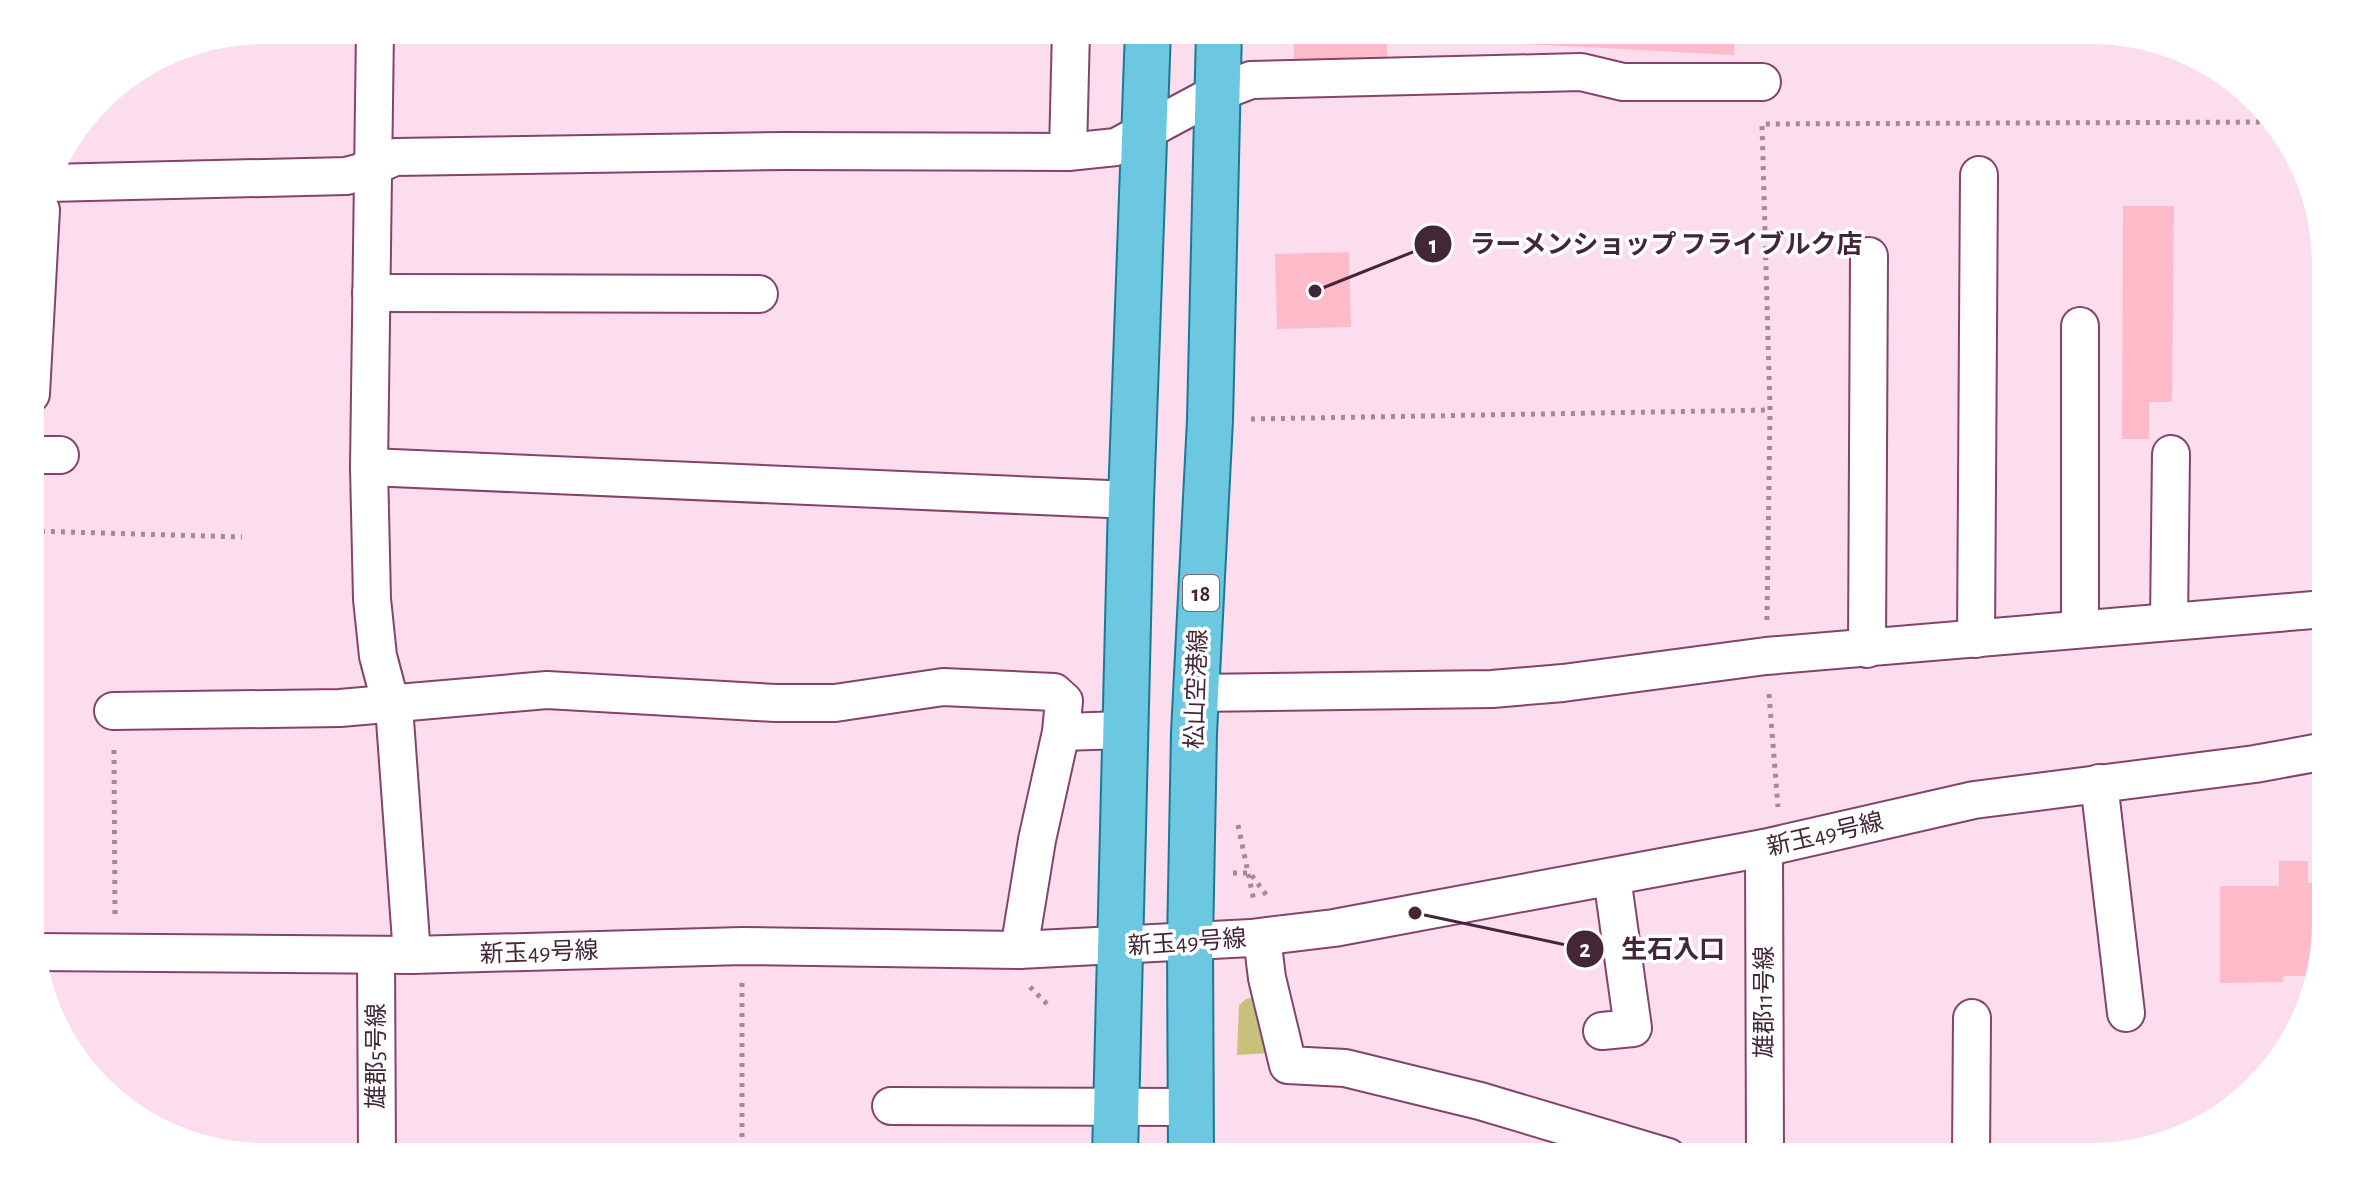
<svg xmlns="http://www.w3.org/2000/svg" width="2356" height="1187" font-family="'Alegreya Sans','Noto Sans JP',sans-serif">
  <rect width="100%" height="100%" fill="#fcddee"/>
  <path fill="#c7c17b" d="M1254,997L1273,1053L1237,1055L1239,1005L1246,999Z"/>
  <g fill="#fdbbca">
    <rect x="1294" y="30" width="93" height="31"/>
    <path d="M1484,30H1735L1734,55L1484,42Z"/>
    <path d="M2123,206H2174L2172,402H2149V439H2122Z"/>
    <path d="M1349,252L1351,327L1277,329L1275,254Z"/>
    <path d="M2279,861H2308V883H2326V924L2314,976H2283V982L2220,983V886H2279Z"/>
  </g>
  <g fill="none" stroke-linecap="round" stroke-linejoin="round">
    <g stroke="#84436b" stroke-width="40">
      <g id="minor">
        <path d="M375,30L369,467L372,599L378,656L395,720L412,955"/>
        <path d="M1068,152L1071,30"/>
        <path d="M48,183L346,176L358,173L395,157L785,151L1068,152L1116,147L1217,93L1251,80L1581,72L1623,82H1762"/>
        <path d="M371,293L759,294"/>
        <path d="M31,394L41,210"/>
        <path d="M31,455H60"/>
        <path d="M369,467L1131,500"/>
        <path d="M2169,621L2171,454"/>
        <path d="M2080,628V326"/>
        <path d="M1976,639L1979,175"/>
        <path d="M1867,649L1869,256"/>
        <path d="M1195,693L1492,689L1563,683L1766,656L2325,609"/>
        <path d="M113,711L340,708L547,690L775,703H835L943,687L1054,692L1064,701L1061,732L1037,840L1019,950"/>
        <path d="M1061,732L1125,730"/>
        <path d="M2099,783L2126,1013"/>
        <path d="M1764,848L1765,1157"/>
        <path d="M1262,937L1267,978L1288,1065L1345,1068L1480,1101L1668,1157"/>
        <path d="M32,952L412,955L743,946L1019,950L1251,938L1334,928L1764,848L1974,800L2255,764L2326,751"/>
        <path d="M376,955L377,1157"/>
        <path d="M1602,1031L1633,1028L1612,877"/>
        <path d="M891,1106L1192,1107"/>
        <path d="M1971,1157L1972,1018"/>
      </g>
    </g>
    <g stroke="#1d7898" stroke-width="48">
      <g id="primary">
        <path d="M1115,1157L1131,500L1148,30"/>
        <path d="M1191,1157L1190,943L1194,733L1210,420L1219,30"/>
      </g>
    </g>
    <g stroke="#a68899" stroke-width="5" stroke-dasharray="4 6" stroke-linecap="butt">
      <path d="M1251,419L1770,410"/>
      <path d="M31,531L242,537"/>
      <path d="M1767,620L1770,410L1762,124L2278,122"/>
      <path d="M1769,694L1778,807"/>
      <path d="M114,750L115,916"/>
      <path d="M1238,825L1254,901"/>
      <path d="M1233,873H1250L1267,896"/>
      <path d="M1030,987L1049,1006"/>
      <path d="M742,1157V983"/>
    </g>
    <use href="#minor" stroke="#fff" stroke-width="36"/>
    <use href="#primary" stroke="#6bc8e0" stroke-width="44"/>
  </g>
  <g text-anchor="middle" stroke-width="7" stroke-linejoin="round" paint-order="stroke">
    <rect fill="#fff" stroke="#7b6773" stroke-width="2" x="1183" y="575" width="36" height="36" rx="6"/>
    <g font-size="22" font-weight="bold" fill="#432637">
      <text x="1201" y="601">18</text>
    </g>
    <g font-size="24" fill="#432637" stroke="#fff">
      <text transform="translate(1196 689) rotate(-88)" y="8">松山空港線</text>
      <text transform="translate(1825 834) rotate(-13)" y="8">新玉49号線</text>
      <text transform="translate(1187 942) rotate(-4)" y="8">新玉49号線</text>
      <text transform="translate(539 952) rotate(-2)" y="8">新玉49号線</text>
      <text transform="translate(1764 1002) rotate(-90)" y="8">雄郡11号線</text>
      <text transform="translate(376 1056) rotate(-90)" y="8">雄郡5号線</text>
    </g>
  </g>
  <path d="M0 0H2356V1187H0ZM264 44H2092A220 220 0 0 1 2312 264V923A220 220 0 0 1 2092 1143H264A220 220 0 0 1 44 923V264A220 220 0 0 1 264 44Z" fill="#fff" fill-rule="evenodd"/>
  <path fill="none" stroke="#432637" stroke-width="3" d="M1315 291L1433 244M1415 913L1585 949"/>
  <g fill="#432637" stroke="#fff" stroke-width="3">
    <circle cx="1315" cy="291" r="8"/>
    <circle cx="1415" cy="913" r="8"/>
    <circle cx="1433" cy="244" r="20"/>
    <circle cx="1585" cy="949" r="20"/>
  </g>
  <g font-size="24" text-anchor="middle" font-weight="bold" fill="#fff">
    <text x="1433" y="253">1</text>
    <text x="1585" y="957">2</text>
  </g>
  <g font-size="26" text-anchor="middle" font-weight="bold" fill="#432637" stroke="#fff" stroke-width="7" stroke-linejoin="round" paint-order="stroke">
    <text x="1666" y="253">ラーメンショップ フライブルク店</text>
    <text x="1673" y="958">生石入口</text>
  </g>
</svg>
